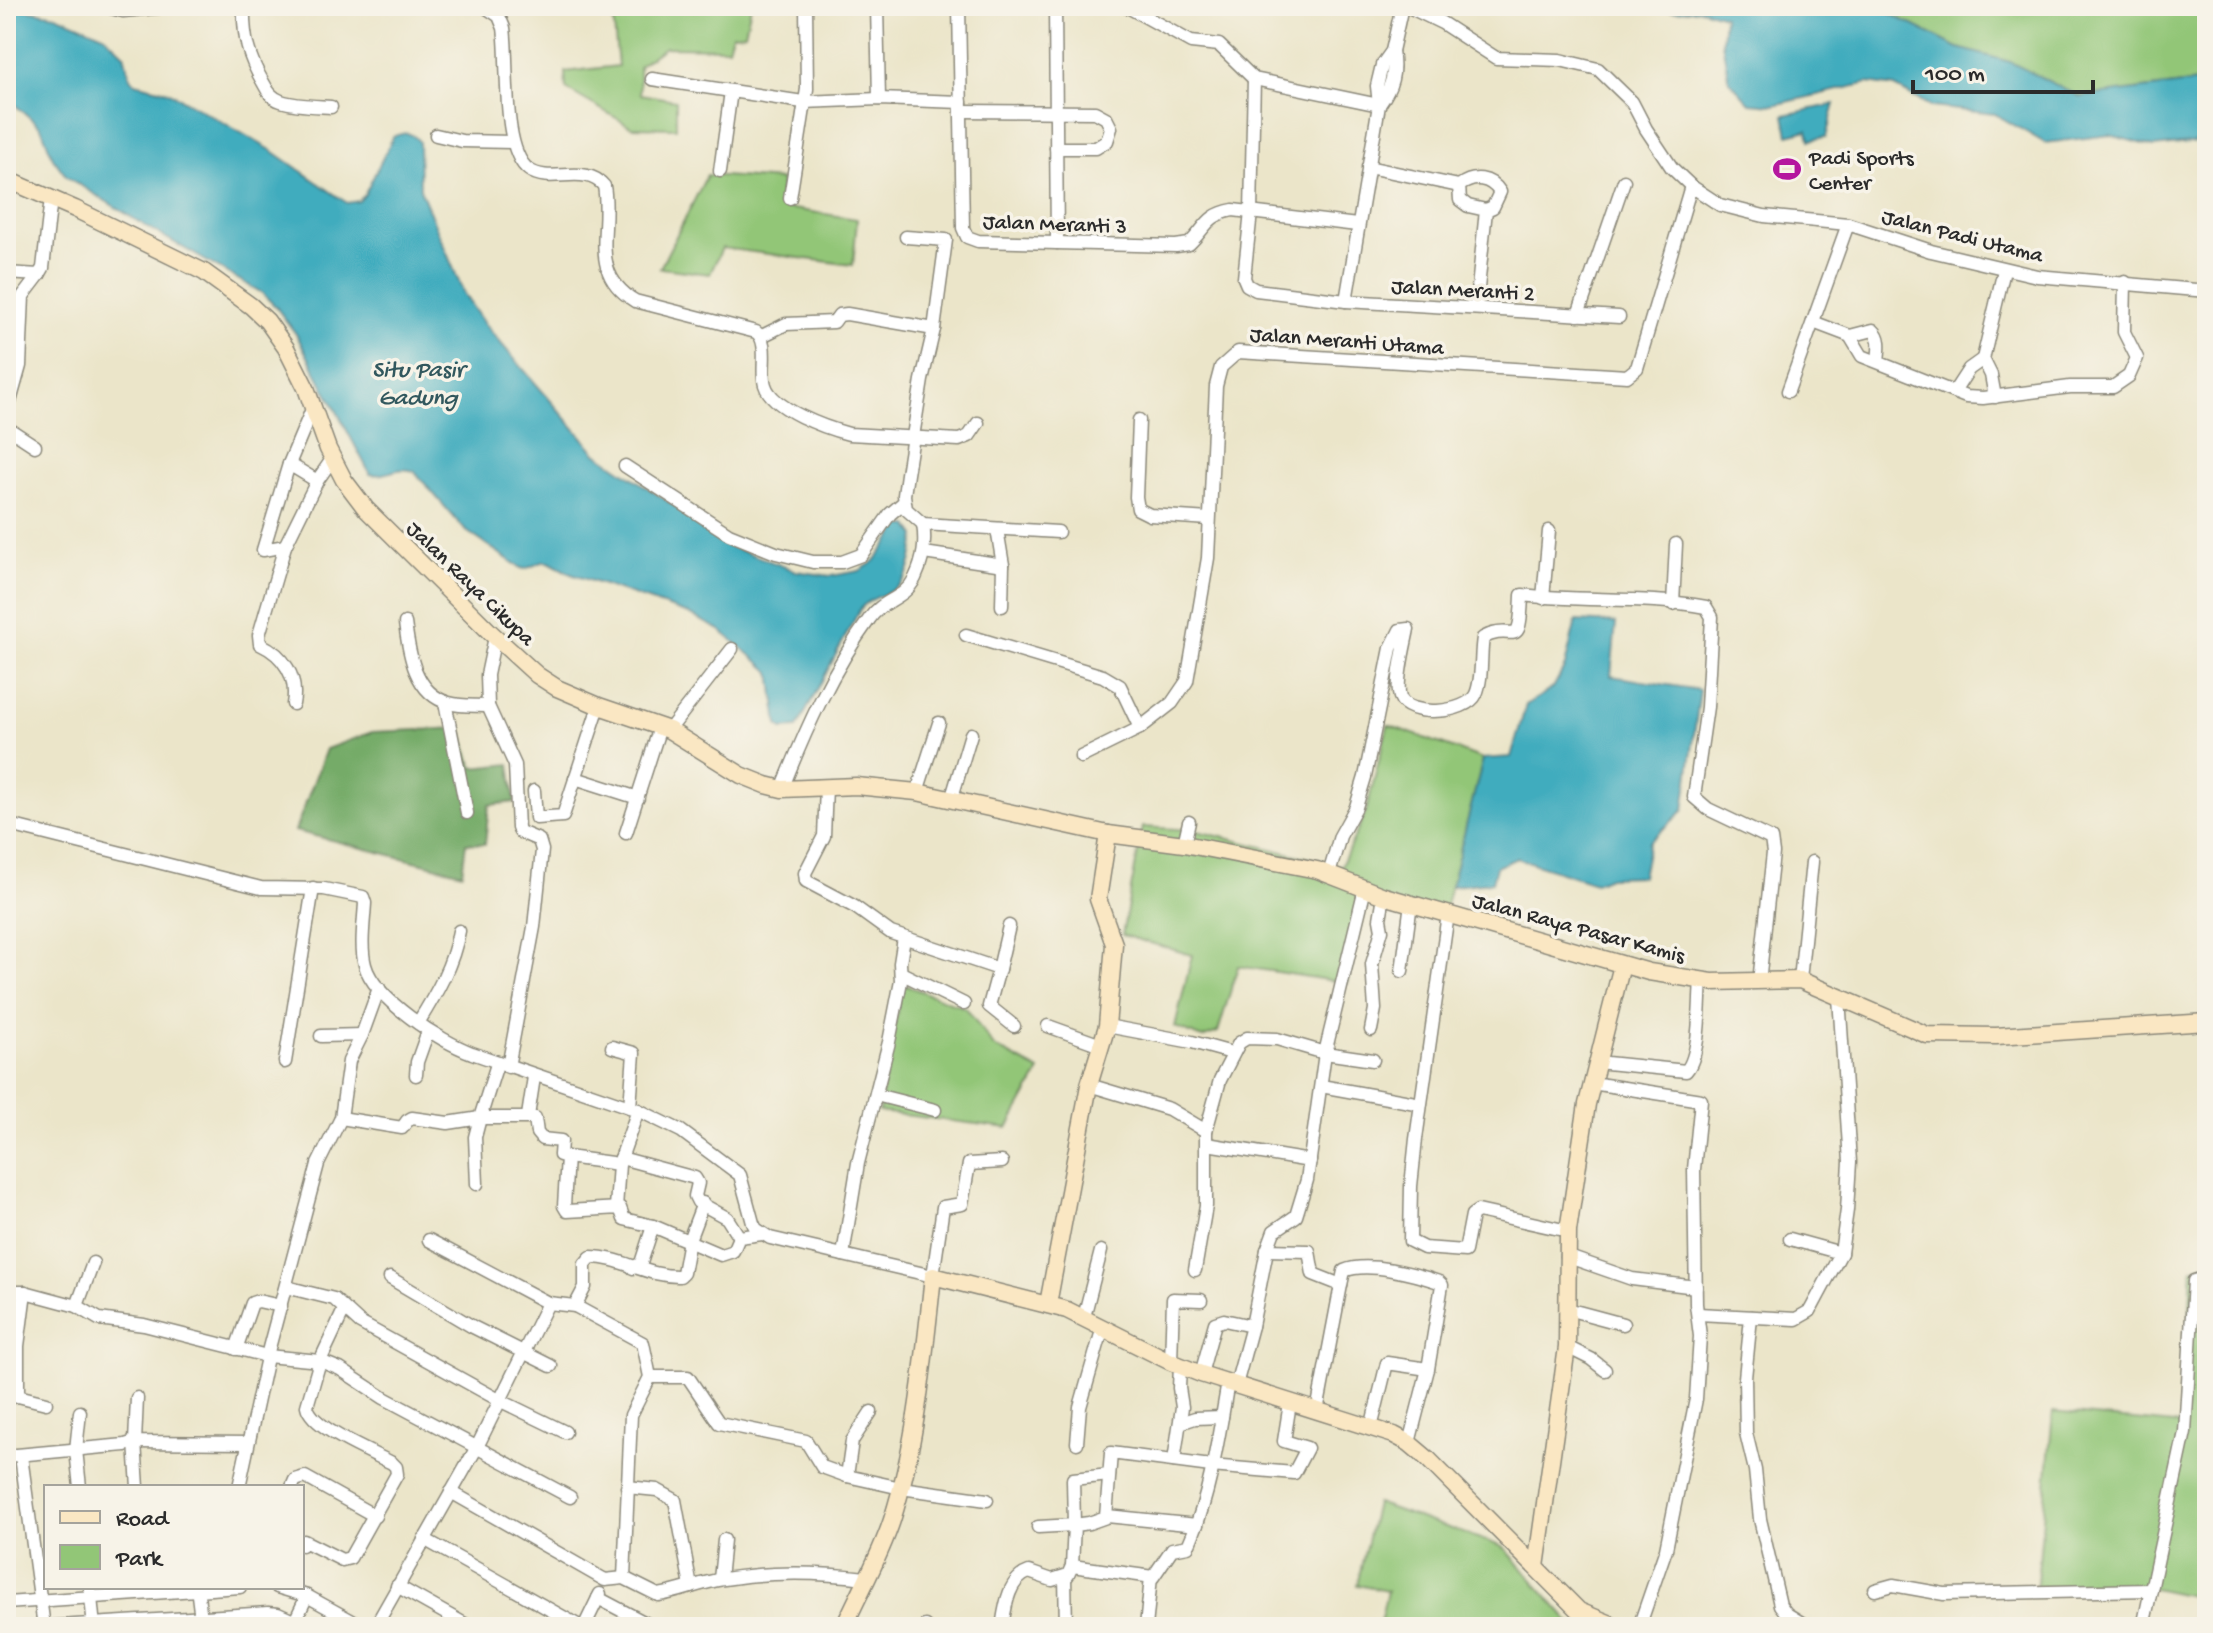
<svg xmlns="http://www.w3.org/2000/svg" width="2213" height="1633" font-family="'Gochi Hand',sans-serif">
  <rect width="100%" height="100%" fill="#f7f3e8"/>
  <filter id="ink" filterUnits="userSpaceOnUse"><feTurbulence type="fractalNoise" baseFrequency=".0125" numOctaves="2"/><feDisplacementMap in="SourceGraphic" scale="16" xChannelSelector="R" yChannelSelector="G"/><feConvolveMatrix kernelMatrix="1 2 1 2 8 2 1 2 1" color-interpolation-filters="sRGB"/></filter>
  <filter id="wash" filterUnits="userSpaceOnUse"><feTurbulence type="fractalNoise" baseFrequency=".006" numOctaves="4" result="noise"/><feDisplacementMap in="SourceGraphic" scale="32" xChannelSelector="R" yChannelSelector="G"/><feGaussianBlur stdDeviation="1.8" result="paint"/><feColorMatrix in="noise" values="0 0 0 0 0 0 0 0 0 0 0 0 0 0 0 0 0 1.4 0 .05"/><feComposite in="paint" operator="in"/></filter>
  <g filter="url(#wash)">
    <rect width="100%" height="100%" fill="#ebe5c9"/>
    <g fill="#92c677" stroke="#5e7851" stroke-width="2">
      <path d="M612,6H751L745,33L732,34L728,48L665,47L639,66L640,94L676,100V128L632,127L566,89L565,72L618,66Z"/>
      <path d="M1875,6H2207V81L2080,97L2010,62L1958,48Z"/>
      <path d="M707,175L781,180L780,207L857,219L853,265L722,248L710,274L660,268Z"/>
      <path d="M1388,725L1483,759L1443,917L1365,897L1347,983L1238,966L1218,1032L1202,1038L1175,1027L1192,955L1122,935L1143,827L1193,830L1341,866L1366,812Z"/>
      <path d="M902,984L966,1008L994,1047L1040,1071L1008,1128L879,1112Z"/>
      <path d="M2207,1263V1627H2195L2201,1598L2148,1587L2036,1593L2053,1412L2184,1425L2192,1269Z"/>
      <path d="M1376,1503L1504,1547L1574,1627H1379L1387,1591L1357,1585Z"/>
    </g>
    <path fill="#75ab68" stroke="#506b4a" stroke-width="2" d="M461,728L473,768L510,764L515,802L489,805L485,844L466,843L462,873L295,831L326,749L372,732Z"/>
    <g fill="#3facbe" stroke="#356c74" stroke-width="2">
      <path d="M6,6L56,15L104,35L124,54L130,77L135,83L168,91L271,150L347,203L359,201L365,194L393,137C403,132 413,132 419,142L420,189L464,294L484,324L596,453L740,550L796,571L831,576L859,571L875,561L900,526H909L916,536C912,558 911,582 889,592C878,597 868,600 860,609L797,728L782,729L778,725L771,672L720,630L689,614L571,574L549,562H542L525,569L521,568L465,530L414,471C398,465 385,478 370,474L296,334L276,307L262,293L149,228L67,177L53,158L41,127L6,97Z"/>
      <path d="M1660,6H1875L1958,48L2010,62L2080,97L2207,81V141L2154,147L2110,135L2045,143L1995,114L1932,107L1895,87L1868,83L1774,105L1750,103L1729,80L1722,42L1724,16L1702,9L1672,11Z"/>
      <path d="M1835,104L1826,137L1810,140L1808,130L1788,135L1784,115Z"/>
      <path d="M1576,621L1616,623L1611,676L1700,690L1684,810L1649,842L1642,876L1609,877L1595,883L1517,858L1496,867L1492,882L1451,886L1483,759L1511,757L1526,705L1553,688L1565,666Z"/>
    </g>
  </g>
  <g filter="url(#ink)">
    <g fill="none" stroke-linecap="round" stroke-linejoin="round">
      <g stroke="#8b887a" stroke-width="15">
        <g id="street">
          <path d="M103,6L123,11L177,6"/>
          <path d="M244,6C243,37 248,57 264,84C268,92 272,98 281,101C296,106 315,106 331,107"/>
          <path d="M484,6L499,16L504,28C509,62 501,150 529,170C550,185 586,163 604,186C612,230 587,272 635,301L756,332C770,342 760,370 765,385C772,409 826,428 849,434L959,440L969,436L978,423"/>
          <path d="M877,6L879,99"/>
          <path d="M959,6L963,228L967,237L978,241L1176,246L1189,244C1207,227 1206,215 1233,210L1357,225"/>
          <path d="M1055,6L1057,243"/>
          <path d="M1126,6L1191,42L1219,45L1254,79L1379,105"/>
          <path d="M1407,6L1442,23L1496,58L1560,60L1598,69L1632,102L1646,129L1672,168L1691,186L1720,205L1764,216L1848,224L1931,251L2037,276L2207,291"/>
          <path d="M652,79L803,102L879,99L961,102"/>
          <path d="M1254,79L1251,212L1244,278L1247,285L1256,290L1346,301L1619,317"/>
          <path d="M1379,105C1392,87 1396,73 1392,51"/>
          <path d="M961,111L1095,112L1106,118L1111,128L1107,141L1096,148H1056"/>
          <path d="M436,135L462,141L512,142"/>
          <path d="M1368,167L1459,186"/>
          <path d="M720,171L731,91"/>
          <path d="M790,198L807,89L806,6"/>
          <path d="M6,214L7,210"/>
          <path d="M906,237L946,240L934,329L922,380L907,474L904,495L906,509L923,524L1058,532"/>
          <path d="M6,273L39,275L43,268L51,198"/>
          <path d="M1346,301L1379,105L1377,86L1382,65L1392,51L1402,6"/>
          <path d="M1476,308L1486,210L1493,207L1500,192C1490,177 1474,175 1459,186L1460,200L1468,206L1486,210"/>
          <path d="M1578,315L1624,181"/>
          <path d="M1813,322L1850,336L1862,356L1966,397L1983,398L2070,387H2113L2129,376L2137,358L2124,332L2125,282"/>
          <path d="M762,336L786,324L834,322L839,315L847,314L934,329"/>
          <path d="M1850,336L1873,330C1882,338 1879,350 1878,361"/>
          <path d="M1983,359L2004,270"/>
          <path d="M1788,391L1848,224"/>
          <path d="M1954,392L1969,369L1983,359L1991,375L1995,397"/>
          <path d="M6,416L20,366L23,296L39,275"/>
          <path d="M1139,420L1136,497L1138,509L1150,515L1209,519"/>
          <path d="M6,427L35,446"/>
          <path d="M289,464L313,407"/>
          <path d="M625,466L729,534L776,553L813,562H842L861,555L890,514L904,502"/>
          <path d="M997,529L1003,565L1002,606"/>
          <path d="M285,546L263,550L289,464L317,481"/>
          <path d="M924,553L1003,565"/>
          <path d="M1543,598L1549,531"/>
          <path d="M1673,604L1676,544"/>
          <path d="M405,623C409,654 415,694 449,703C462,707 476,705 488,706L487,675L495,637"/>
          <path d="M966,635L1103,676L1120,686L1140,728"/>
          <path d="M445,702L467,813"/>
          <path d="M293,704C298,677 284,655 260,644L259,635L285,546L317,481L333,458"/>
          <path d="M488,706L515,765L518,828L520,832L539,840L542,850L534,927L508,1067"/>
          <path d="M669,730L732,649"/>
          <path d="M1081,757L1140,728L1172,703L1187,681L1208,558L1216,386L1221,367L1238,352L1627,376L1637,368L1691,186"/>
          <path d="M575,778L638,798"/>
          <path d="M826,787L824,836L805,873L806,881L855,907L891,933L999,969L989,1006L1014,1026"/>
          <path d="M782,789C806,729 832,670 870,618C883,599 904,600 915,578C924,559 926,543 923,524"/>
          <path d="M534,791L536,818L563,816L599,706"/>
          <path d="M917,792L939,723"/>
          <path d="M952,797L971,734"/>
          <path d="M6,824L261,888L324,889L363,897L365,903C364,922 360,946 365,965C374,999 440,1041 472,1053L638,1110L681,1131L740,1175L753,1223L756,1229L770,1238L933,1276L943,1207L962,1204L969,1164L1002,1162"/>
          <path d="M626,833L660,727"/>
          <path d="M1184,844L1189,822"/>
          <path d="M1329,874L1340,836L1356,807L1365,777L1391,648L1400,630L1408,629C1405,645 1395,683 1400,697C1407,718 1467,714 1476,694C1483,678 1480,655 1483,638C1514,621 1520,655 1522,595C1583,602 1646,596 1706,607L1712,617L1707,707L1694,797L1708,809L1771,839L1773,853L1759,982"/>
          <path d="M1448,914L1416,1139L1411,1186L1410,1241L1424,1248L1465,1251L1472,1215L1478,1211L1568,1231"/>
          <path d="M999,969L1009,926"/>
          <path d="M1402,971L1411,903"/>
          <path d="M901,973L964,1004"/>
          <path d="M1800,980L1812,862"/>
          <path d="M418,1023C436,994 453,965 459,931"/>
          <path d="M1048,1026L1101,1045"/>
          <path d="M1107,1026L1192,1042L1232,1053"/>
          <path d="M1371,1030L1375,1009L1372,964L1382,930L1380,919L1384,896"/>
          <path d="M321,1036L362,1035"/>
          <path d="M612,1047L634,1053L630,1107"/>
          <path d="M285,1062L313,888"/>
          <path d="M1597,1062L1686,1071C1701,1055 1699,1002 1701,980"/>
          <path d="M497,1064L480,1118H535L537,1133L542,1139L561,1141L560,1155L567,1157L564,1206L567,1211L620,1208L624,1219L653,1226L721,1255L733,1251L739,1237L762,1234"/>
          <path d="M416,1075L417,1062L428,1031"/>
          <path d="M1592,1083L1701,1100L1694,1169L1696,1304L1700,1336L1696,1399L1666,1549L1639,1627"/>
          <path d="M1089,1085L1169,1109L1206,1131"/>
          <path d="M1321,1086L1421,1104"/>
          <path d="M876,1095L935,1110"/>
          <path d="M528,1116L534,1077"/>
          <path d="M341,1118L402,1128L407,1121L412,1118L448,1123L480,1118"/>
          <path d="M1207,1144L1310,1161"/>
          <path d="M567,1157L619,1164L638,1110"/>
          <path d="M621,1158L695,1178L698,1183L695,1196L698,1202L727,1218L739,1237"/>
          <path d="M477,1184L475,1137L480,1118"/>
          <path d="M616,1208L619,1164"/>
          <path d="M1790,1239L1841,1253"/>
          <path d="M429,1240L548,1303L575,1306L643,1343L650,1377L631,1415L624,1578"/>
          <path d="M1267,1250L1309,1251L1313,1274L1341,1285L1317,1411"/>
          <path d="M843,1255L858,1163L889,1042L901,981L900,963L904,938"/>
          <path d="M1566,1256L1632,1279L1696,1287"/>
          <path d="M633,1268L641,1263L653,1226"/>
          <path d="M1195,1270L1206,1206V1131L1220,1080L1239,1043L1247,1038L1277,1039L1325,1053L1373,1060"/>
          <path d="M390,1278L473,1327L551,1366"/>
          <path d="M1341,1285L1344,1271C1367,1261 1415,1274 1439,1282L1442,1285L1428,1369L1409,1443"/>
          <path d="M286,1287L334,1299L360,1323L499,1400L565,1432"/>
          <path d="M6,1292H25L77,1306L99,1319L144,1325L267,1356L320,1361L340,1369L384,1398L570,1497"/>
          <path d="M77,1306L93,1263"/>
          <path d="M575,1306L585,1287V1264L591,1257C621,1257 648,1277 680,1276L683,1273L689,1240L703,1203"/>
          <path d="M1567,1309L1623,1324"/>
          <path d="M1698,1314L1796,1319L1810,1311L1841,1253L1847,1210L1850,1162L1839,997"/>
          <path d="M1084,1317L1101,1251"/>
          <path d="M1751,1317L1745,1378L1746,1433L1755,1470L1760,1519L1780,1605L1787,1614L1808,1627"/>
          <path d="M1567,1347L1591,1359L1605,1370"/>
          <path d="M236,1349L252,1303L258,1301L281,1306"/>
          <path d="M1171,1362L1173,1299L1201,1300"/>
          <path d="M1201,1374L1215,1323L1224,1320L1252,1326"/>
          <path d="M650,1377H688L719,1423L806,1441L822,1467L847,1476"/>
          <path d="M1236,1385L1252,1326L1267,1250L1274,1231L1296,1216L1307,1180L1325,1053L1365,888"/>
          <path d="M18,1396V1346L25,1292"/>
          <path d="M6,1398L18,1396L46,1403"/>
          <path d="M137,1398L135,1442L248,1443"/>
          <path d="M80,1412L76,1450L80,1487"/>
          <path d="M871,1412L852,1441L847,1476L901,1488L987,1500"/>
          <path d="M1180,1423L1195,1418L1222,1417"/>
          <path d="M1371,1428L1387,1363L1428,1369"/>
          <path d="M1077,1443L1080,1407L1103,1327"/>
          <path d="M6,1456L125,1445L135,1442L138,1487"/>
          <path d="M21,1456L44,1627"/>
          <path d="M1174,1461L1182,1407L1179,1388L1180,1366"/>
          <path d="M239,1487L269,1348L318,1164L341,1118L349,1061L362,1035L379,988"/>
          <path d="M292,1487L295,1480L305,1477L375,1516"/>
          <path d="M627,1487L657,1490L675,1500L691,1587"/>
          <path d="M451,1492L605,1580L624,1578L658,1595C680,1592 701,1582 724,1579C772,1571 818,1572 866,1578"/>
          <path d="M1107,1516L1197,1525"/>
          <path d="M1038,1527L1074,1525L1073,1479L1109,1475"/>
          <path d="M424,1539L581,1627"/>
          <path d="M302,1545L304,1541L342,1560L350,1558L397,1474L396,1467L392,1463C371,1452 311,1428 307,1406L320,1361L344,1310"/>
          <path d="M1072,1566L1153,1577L1172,1549L1188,1546C1210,1498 1219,1434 1228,1382"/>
          <path d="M1065,1577L1066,1627"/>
          <path d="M720,1579L724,1540"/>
          <path d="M397,1586L470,1627"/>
          <path d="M90,1587L94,1627"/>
          <path d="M197,1587L202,1627"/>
          <path d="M277,1587L307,1596L363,1627"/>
          <path d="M1875,1590L1893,1585L1944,1594L2151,1590"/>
          <path d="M598,1598L653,1627"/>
          <path d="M6,1603L240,1587"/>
          <path d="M295,1621L307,1596"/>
          <path d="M43,1627L268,1613L278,1614L307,1627"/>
          <path d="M375,1627L477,1447L548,1303"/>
          <path d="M584,1627L600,1594"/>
          <path d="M925,1627V1626"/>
          <path d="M1002,1627C1005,1608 1008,1579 1029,1572L1052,1580L1068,1575L1072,1566L1074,1525L1089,1523L1106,1517L1111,1453L1211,1466L1294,1473L1307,1448L1284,1441L1290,1403"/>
          <path d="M1146,1627L1151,1577"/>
          <path d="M2143,1627L2185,1432L2194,1281L2207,1277"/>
        </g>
      </g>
      <g stroke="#8b887a" stroke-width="19">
        <g id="secondary">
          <path d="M6,179L75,209L204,272L251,306L267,321L286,348L306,388L328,449L344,480L366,509L491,633L537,675L557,688L599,706L669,730L741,775L766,785L782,789L856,786L917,792L1108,834L1184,844L1317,870L1384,896L1649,972L1712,982L1800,980L1927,1035L1996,1036L2207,1022"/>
          <path d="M1048,1304L1089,1085L1107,1026L1114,944L1098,899L1108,834"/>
          <path d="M1536,1567L1567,1347L1568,1231L1587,1104L1622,965"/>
          <path d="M844,1627C860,1591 880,1557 892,1520C917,1441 924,1358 933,1276L1067,1310L1171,1362L1201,1374L1394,1435L1409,1443L1428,1459L1579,1611L1618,1627"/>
        </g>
      </g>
      <use href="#street" stroke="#fff" stroke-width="12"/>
      <use href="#secondary" stroke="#fae7c3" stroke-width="16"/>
    </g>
  </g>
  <defs>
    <g id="stadium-bare" transform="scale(2.16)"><path d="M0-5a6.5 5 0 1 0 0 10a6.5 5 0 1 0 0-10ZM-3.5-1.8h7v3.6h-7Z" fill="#b5179e" stroke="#f7f3e8" stroke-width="2.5" paint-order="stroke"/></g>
  </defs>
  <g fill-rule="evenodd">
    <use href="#stadium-bare" x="1787" y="169"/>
  </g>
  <g text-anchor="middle" stroke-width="7" stroke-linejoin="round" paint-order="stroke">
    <g font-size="22" fill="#2b2b2b" stroke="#f7f3e8" text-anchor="start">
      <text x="1809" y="164">Padi Sports<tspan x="1809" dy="25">Center</tspan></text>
    </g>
    <g font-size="22" fill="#2b2b2b" stroke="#f7f3e8">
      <text transform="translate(1055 222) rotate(2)" y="8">Jalan Meranti 3</text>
      <text transform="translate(1963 234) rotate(14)" y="8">Jalan Padi Utama</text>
      <text transform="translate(1463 288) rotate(3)" y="8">Jalan Meranti 2</text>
      <text transform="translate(1347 339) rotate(4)" y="8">Jalan Meranti Utama</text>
      <text transform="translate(472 582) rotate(44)" y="8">Jalan Raya Cikupa</text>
      <text transform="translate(1579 926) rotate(15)" y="8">Jalan Raya Pasar Kamis</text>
    </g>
    <g font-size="24" font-style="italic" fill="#32585e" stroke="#f7f3e8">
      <text x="418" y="376">Situ Pasir<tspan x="418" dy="28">Gadung</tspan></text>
    </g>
  </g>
  <rect width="2213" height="1633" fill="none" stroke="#f7f3e8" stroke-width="32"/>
  <rect x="44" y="1485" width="260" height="104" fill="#f7f3e8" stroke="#a5a39c" stroke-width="2"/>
  <rect x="60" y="1511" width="40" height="12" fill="#fae7c3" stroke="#a5a39c" stroke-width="2"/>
  <text x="116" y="1525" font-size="24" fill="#2b2b2b">Road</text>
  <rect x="60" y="1545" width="40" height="24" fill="#92c677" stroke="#a5a39c" stroke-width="2"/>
  <text x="116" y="1565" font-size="24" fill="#2b2b2b">Park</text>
  <path d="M1913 80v12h180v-12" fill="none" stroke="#2b2b2b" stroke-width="4"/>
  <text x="1925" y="80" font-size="24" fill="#2b2b2b" stroke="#f7f3e8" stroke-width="6" paint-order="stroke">100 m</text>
</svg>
